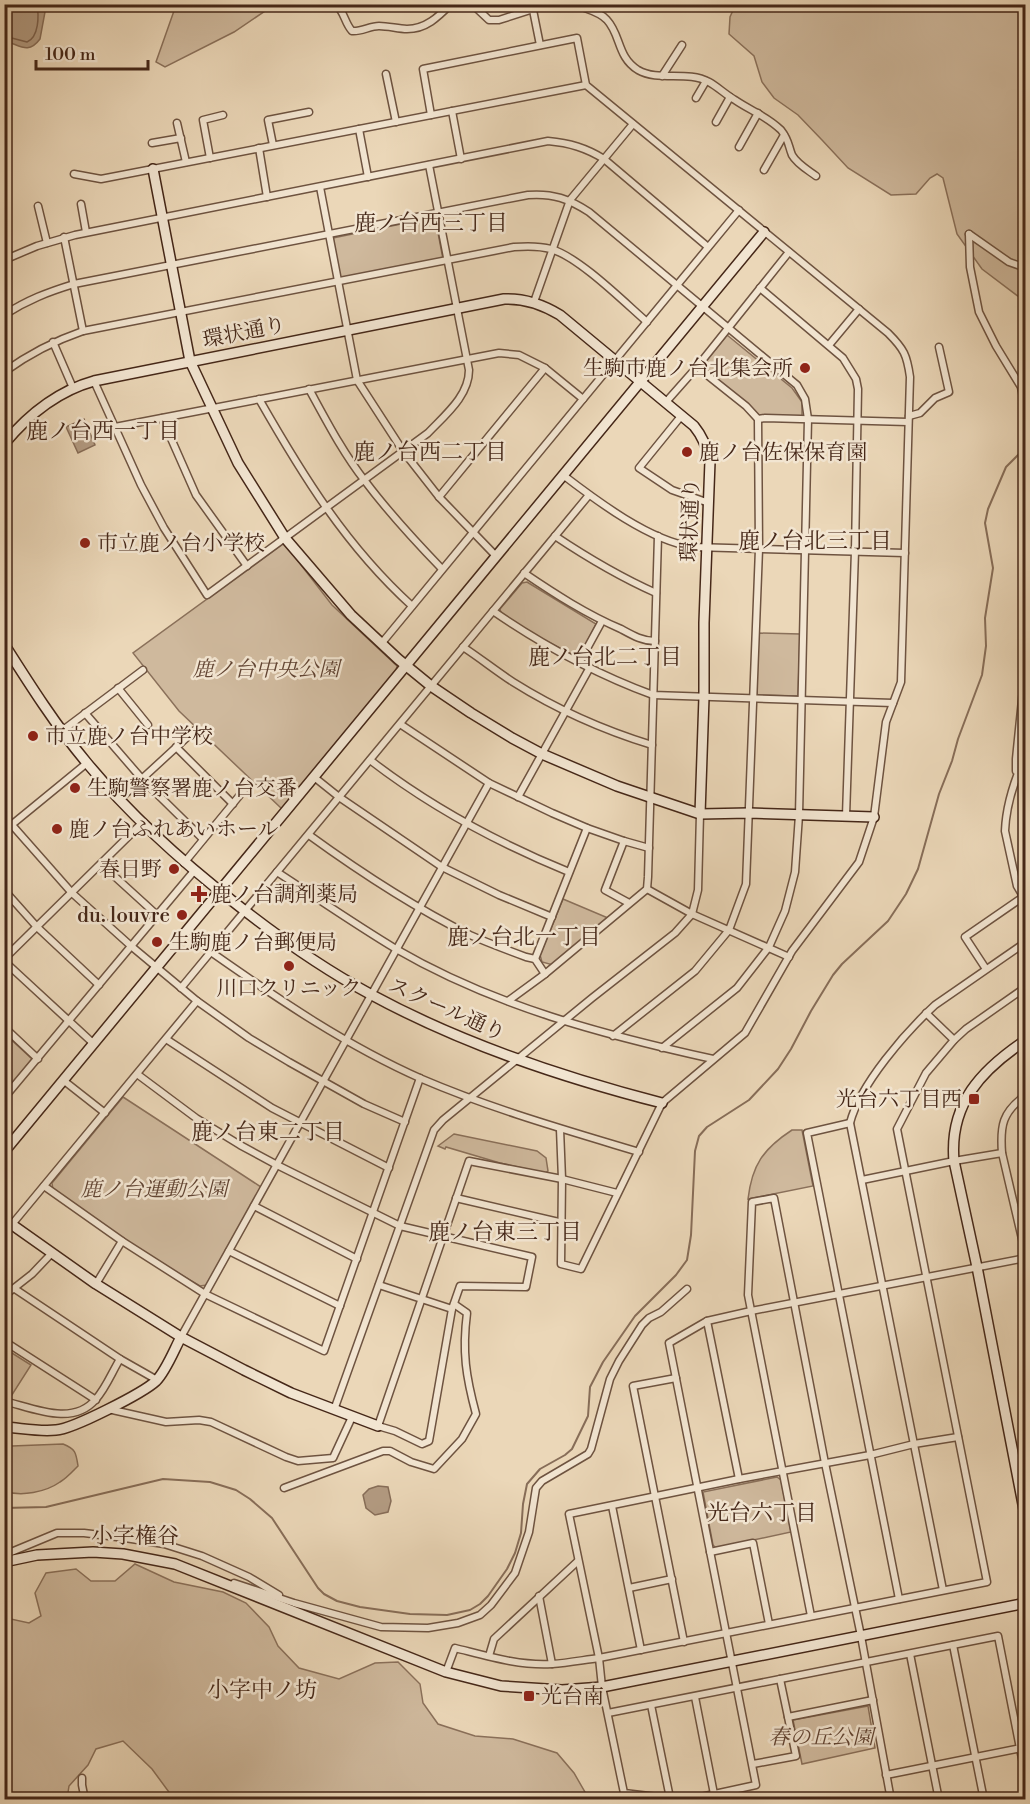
<svg xmlns="http://www.w3.org/2000/svg" width="1030" height="1804" font-family="'Libre Bodoni','Noto Serif JP',serif">
  <rect width="100%" height="100%" fill="#ebd7b8"/>
  <filter id="stains"><feTurbulence type="fractalNoise" baseFrequency=".00333" numOctaves="4"/><feColorMatrix values="0 0 0 0 .2 0 0 0 0 .09 0 0 0 0 .02 0 0 0 .5 -.17"/></filter>
  <radialGradient id="worn" r=".72"><stop offset=".6" stop-color="#630" stop-opacity="0"/><stop offset="1" stop-color="#630" stop-opacity=".3"/></radialGradient>
  <g fill="#cfb99d" stroke="#8a705a" stroke-width="1.5">
    <path d="M174,5V4L274,5L234,32L165,67L156,62L175,8Z"/>
    <path d="M726,5H1025V312L1021,309L1019,297L982,269L957,234L943,178L937,174L930,178L916,194L891,195L848,168L822,140L798,115L774,98L762,82L754,56L729,34L730,17L734,8Z"/>
    <path d="M435,217L443,259L340,278L333,238Z"/>
    <path d="M727,335L792,388L802,402V416H757L701,367Z"/>
    <path d="M284,543L332,605L397,666L396,671L282,809L179,711L133,653Z"/>
    <path d="M527,582L596,624L579,658L529,632L501,613L500,609L522,583Z"/>
    <path d="M758,633L800,634L798,696L757,695Z"/>
    <path d="M563,899L608,918L553,965L542,962L540,955Z"/>
    <path d="M4,1033L32,1059L6,1091L4,1090Z"/>
    <path d="M123,1097L261,1187L207,1285L200,1286L124,1241L53,1190L52,1183Z"/>
    <path d="M792,1130H802L813,1186L748,1199C752,1165 763,1149 792,1130Z"/>
    <path d="M454,1134L537,1151L546,1158L548,1171L545,1173L500,1163L446,1147L445,1149L438,1146Z"/>
    <path d="M4,1348L31,1365L10,1398L5,1397Z"/>
    <path d="M63,1444C76,1449 76,1453 78,1466C73,1471 67,1478 60,1482C46,1492 21,1497 5,1491L4,1455L6,1448L12,1446Z"/>
    <path d="M777,1477L781,1480L791,1532L716,1548L713,1545L703,1492Z"/>
    <path d="M135,1564L174,1582L223,1592L246,1603L269,1627L278,1646L299,1668L339,1679L375,1663L398,1662L420,1684L423,1703L438,1724L475,1736L513,1739L557,1753L574,1773L589,1799H174L152,1769L123,1741L96,1749L88,1765L69,1786L67,1799H5V1627L11,1619L29,1623L41,1616L35,1593L46,1573L76,1569L91,1581H115Z"/>
    <path d="M868,1706L875,1748L802,1764L793,1720Z"/>
  </g>
  <g fill="#b39b82" stroke="#876d58" stroke-width="1.5">
    <path d="M40,4L45,9V12L40,39C28,55 20,45 5,41V5Z"/>
    <path d="M84,419L95,445L78,453L66,427Z"/>
    <path d="M378,1486L388,1487L391,1501L388,1512L375,1515L366,1508L363,1495L369,1489Z"/>
  </g>
  <g fill="none" stroke-linecap="round" stroke-linejoin="round">
    <path stroke="#7c614d" stroke-width="1.5" d="M4,36L27,42C39,37 39,16 37,4"/>
    <path stroke="#876d58" stroke-width="2" d="M4,1508L46,1507L163,1479L210,1482L236,1490L250,1499L272,1518L318,1588L324,1594L337,1601L360,1607L410,1614L447,1615L470,1610L480,1604L488,1596L507,1569L515,1553L521,1533L523,1504L527,1484L540,1469L565,1455L572,1449L588,1416L590,1387L603,1362L635,1316L676,1275L687,1260L691,1235L695,1151L699,1136L707,1127L749,1100L778,1069L791,1049L811,1011L833,975L842,964L888,921L906,894L918,869L939,794L952,761L958,739L982,675L986,646L985,618L993,568L985,523L988,509L1006,467L1021,452"/>
    <g stroke="#6e5340" stroke-width="9">
      <g id="street">
        <path d="M335,4C345,12 344,22 352,31C361,32 370,26 379,26C389,26 398,29 407,29C426,29 438,17 451,4"/>
        <path d="M472,4L489,20H499L549,4"/>
        <path d="M574,4C585,9 599,11 607,20C621,35 617,57 638,70C659,82 687,70 709,82C718,87 726,95 735,100C751,111 767,116 781,130C789,140 788,145 792,155C797,164 808,170 816,176"/>
        <path d="M533,10L540,45"/>
        <path d="M386,74L396,122"/>
        <path d="M662,76L682,45"/>
        <path d="M696,98L706,81"/>
        <path d="M452,111L461,159"/>
        <path d="M431,115L423,69L577,38L586,85L888,333C904,349 907,355 910,377L901,682L886,722L874,817L859,862L792,951L745,1033L662,1103L581,1269L561,1264L562,1179L560,1129"/>
        <path d="M716,122L730,97"/>
        <path d="M177,123L186,162"/>
        <path d="M359,129L368,177"/>
        <path d="M152,143L181,138"/>
        <path d="M273,145L268,120L309,112"/>
        <path d="M739,147L758,113"/>
        <path d="M259,148L267,197"/>
        <path d="M210,158L203,120L223,115"/>
        <path d="M764,170L784,135"/>
        <path d="M74,174L101,179L586,85"/>
        <path d="M320,187L357,380L403,451L439,497L496,556"/>
        <path d="M81,204L86,232"/>
        <path d="M38,206L47,243"/>
        <path d="M969,234L970,267L979,312L996,346L1021,387L1026,412"/>
        <path d="M969,234L1009,262L1026,268"/>
        <path d="M64,237L83,331"/>
        <path d="M4,260L37,246L75,235L548,141C570,143 586,148 604,159L708,247"/>
        <path d="M760,288L843,358L856,379L858,389L855,551L846,816"/>
        <path d="M534,302L570,200L633,124"/>
        <path d="M4,315C27,300 48,292 74,284L528,195C553,193 569,199 589,212L797,385L805,399L808,419L799,815L795,872L785,911L769,947L737,988L662,1048"/>
        <path d="M53,342L73,388"/>
        <path d="M829,345L859,309"/>
        <path d="M4,372C29,354 54,341 83,331L514,247C526,246 540,246 551,249C579,257 624,302 647,322"/>
        <path d="M94,381L141,485L164,528L207,595L428,433C445,415 469,396 469,370L429,165"/>
        <path d="M309,389C326,420 343,453 365,481C389,513 415,541 442,569"/>
        <path d="M259,399C303,476 346,546 412,606"/>
        <path d="M666,402L697,367L789,252"/>
        <path d="M682,415L639,468L672,490L709,503"/>
        <path d="M909,416L920,413L935,398L949,392L939,347"/>
        <path d="M162,418L196,495L247,566"/>
        <path d="M758,419L765,418L908,422"/>
        <path d="M115,427L499,353L519,355L545,368L583,399"/>
        <path d="M1026,429L1023,448L1026,480"/>
        <path d="M563,475C597,501 650,541 693,547L905,553"/>
        <path d="M439,497L545,368"/>
        <path d="M555,536C588,558 620,577 656,593"/>
        <path d="M524,573C555,594 586,614 621,629C632,635 642,641 655,641"/>
        <path d="M493,611C544,646 596,674 653,695L893,703"/>
        <path d="M381,644L739,210"/>
        <path d="M463,647C480,658 496,671 513,682C556,709 603,730 652,745"/>
        <path d="M579,663L602,621"/>
        <path d="M118,688L148,725"/>
        <path d="M85,713L142,779L203,839"/>
        <path d="M400,724L489,783L552,813L587,828L624,841L649,848"/>
        <path d="M63,730L143,670"/>
        <path d="M176,747L233,804"/>
        <path d="M1026,754C1015,778 1006,805 1005,831L1017,886L1026,901"/>
        <path d="M370,760C431,807 498,843 569,872"/>
        <path d="M1016,771V759L1026,660"/>
        <path d="M314,777L339,797L442,867L499,895L552,917"/>
        <path d="M518,797L589,669"/>
        <path d="M120,799L195,730"/>
        <path d="M12,825L72,893L131,946L197,1001L249,1038L289,1062L364,1104L405,1122"/>
        <path d="M4,831L87,763"/>
        <path d="M309,835C360,872 413,907 470,935C488,943 507,950 526,957L535,959L545,974"/>
        <path d="M624,841L605,890L629,903"/>
        <path d="M184,863L249,784"/>
        <path d="M101,864L157,915"/>
        <path d="M277,872C317,898 356,925 396,949C494,1006 604,1035 713,1059"/>
        <path d="M647,889L692,914L789,957"/>
        <path d="M4,890L37,927L99,985"/>
        <path d="M211,952C278,999 347,1046 422,1079C492,1109 566,1130 639,1152"/>
        <path d="M4,959L142,823"/>
        <path d="M535,959L587,828"/>
        <path d="M4,961L94,1044"/>
        <path d="M986,969L965,937L1023,897"/>
        <path d="M181,988L589,495"/>
        <path d="M508,1001L545,974L647,889L648,877L658,536"/>
        <path d="M926,1013L954,1040"/>
        <path d="M4,1027L38,1059"/>
        <path d="M613,1036L695,971L729,930L746,884L759,549L758,419L746,406L697,367"/>
        <path d="M166,1039L272,1108L389,1168"/>
        <path d="M137,1074L196,1118L240,1145L277,1165L400,1226L532,1257L526,1287L460,1286L452,1309L429,1441L422,1444L395,1431L378,1426L469,1161L562,1179L617,1193"/>
        <path d="M63,1080L105,1113"/>
        <path d="M1026,1095C1002,1112 1000,1126 1002,1153L1026,1256"/>
        <path d="M4,1098L194,871"/>
        <path d="M850,1123L807,1133L899,1599"/>
        <path d="M862,1180L954,1161L1002,1153"/>
        <path d="M44,1186L122,1241L205,1294L324,1351L420,1078"/>
        <path d="M456,1198L563,1223"/>
        <path d="M254,1206L357,1259"/>
        <path d="M4,1234L197,1001"/>
        <path d="M229,1251L340,1306"/>
        <path d="M96,1284L122,1241"/>
        <path d="M379,1285L452,1309"/>
        <path d="M15,1289L120,1359L157,1380"/>
        <path d="M4,1296L32,1274L51,1254"/>
        <path d="M707,1321L739,1479"/>
        <path d="M181,1337L489,783"/>
        <path d="M4,1341L96,1400"/>
        <path d="M676,1378L633,1386L684,1642"/>
        <path d="M4,1401C33,1408 73,1427 96,1399C106,1388 112,1372 120,1359"/>
        <path d="M108,1409L166,1422L199,1420L211,1422L286,1457L298,1461L333,1458L352,1417"/>
        <path d="M334,1410L434,1130L443,1120L592,998L675,933L692,914L698,890L700,814"/>
        <path d="M284,1488L383,1451H390L411,1462L434,1469L462,1439L476,1414C466,1377 462,1352 467,1313L454,1304"/>
        <path d="M612,1506L641,1650"/>
        <path d="M710,1552L753,1543L769,1624"/>
        <path d="M4,1555L57,1533H84L125,1538L164,1544L202,1556L249,1577L279,1595"/>
        <path d="M234,1583L294,1603L381,1627L428,1628L458,1623L480,1615L491,1605L515,1573L529,1532L536,1488L542,1481L588,1454L591,1449L610,1379L619,1361L642,1325L649,1318L661,1312L687,1289"/>
        <path d="M629,1588L672,1579"/>
        <path d="M943,1590L850,1123C860,1084 906,1032 935,1005L1026,942"/>
        <path d="M539,1596L552,1664"/>
        <path d="M811,1616L748,1295L752,1202L774,1198L825,1463L861,1636L891,1800"/>
        <path d="M953,1645L984,1800"/>
        <path d="M910,1654L939,1800"/>
        <path d="M489,1656L494,1639L578,1561"/>
        <path d="M446,1672L455,1648C487,1656 519,1666 552,1664C568,1663 583,1660 599,1658L987,1582L897,1129L926,1073L954,1040L966,1029L1026,987"/>
        <path d="M780,1679L788,1717"/>
        <path d="M695,1697L714,1794"/>
        <path d="M651,1705L670,1798"/>
        <path d="M608,1713L998,1636L1026,1779"/>
        <path d="M753,1764L796,1756L788,1717L873,1700"/>
        <path d="M886,1775L1026,1747"/>
        <path d="M82,1778V1785L85,1800"/>
        <path d="M683,1800L624,1793L602,1687L599,1658L569,1514L739,1479L870,1455L914,1444L958,1437"/>
        <path d="M687,1800L756,1785L669,1343L707,1321L751,1311L1026,1258"/>
      </g>
    </g>
    <g stroke="#452718" stroke-width="12">
      <g id="secondary">
        <path d="M153,169L190,361L238,463L285,538L351,615L398,659L431,686L471,713L512,738L542,754L617,786L700,814L749,813L874,817"/>
        <path d="M4,444C28,415 58,391 94,381L504,299C525,298 542,304 560,315L694,426C703,437 707,447 710,461L704,623V697L700,814"/>
        <path d="M4,644C30,685 56,726 87,763C131,816 181,861 235,903C278,937 322,968 370,994C462,1044 561,1077 662,1103"/>
        <path d="M1026,1040C981,1070 949,1104 954,1161L977,1267L1026,1520"/>
        <path d="M4,1152L764,232"/>
        <path d="M4,1219L96,1284L181,1337L244,1370L291,1393L378,1426"/>
        <path d="M4,1427C21,1428 39,1432 56,1430C73,1429 143,1393 156,1381C166,1371 174,1350 181,1337"/>
        <path d="M4,1562L37,1555L93,1552L123,1554L175,1564L446,1672L501,1686L562,1690L602,1687L1026,1603"/>
      </g>
    </g>
    <use href="#street" stroke="#f2e5d1" stroke-width="6"/>
    <use href="#secondary" stroke="#f2e5d1" stroke-width="9"/>
  </g>
  <g fill="#8f2418" stroke="#f2e5d1" stroke-width="2">
    <circle cx="805" cy="368" r="6"/>
    <circle cx="687" cy="452" r="6"/>
    <circle cx="85" cy="543" r="6"/>
    <circle cx="33" cy="736" r="6"/>
    <circle cx="75" cy="788" r="6"/>
    <circle cx="57" cy="829" r="6"/>
    <circle cx="174" cy="869" r="6"/>
    <path d="M196 885h6v6h6v6h-6v6h-6v-6h-6v-6h6z"/>
    <circle cx="182" cy="915" r="6"/>
    <circle cx="157" cy="942" r="6"/>
    <circle cx="289" cy="966" r="6"/>
    <rect x="968" y="1093" width="12" height="12" rx="3"/>
    <rect x="523" y="1690" width="12" height="12" rx="3"/>
  </g>
  <g text-anchor="middle" stroke-width="5" stroke-linejoin="round" paint-order="stroke">
    <g font-size="21" fill="#452718" stroke="#f2e5d1">
      <text transform="translate(244 332) rotate(-11)" y="7">環状通り</text>
      <text transform="translate(690 520) rotate(-88)" y="7">環状通り</text>
      <text transform="translate(447 1009) rotate(24)" y="7">スクール通り</text>
    </g>
    <g font-size="21" fill="#452718" stroke="#f2e5d1" text-anchor="start">
      <text x="793" y="375" text-anchor="end">生駒市鹿ノ台北集会所</text>
      <text x="699" y="459">鹿ノ台佐保保育園</text>
      <text x="97" y="550">市立鹿ノ台小学校</text>
      <text x="45" y="743">市立鹿ノ台中学校</text>
      <text x="87" y="795">生駒警察署鹿ノ台交番</text>
      <text x="69" y="836">鹿ノ台ふれあいホール</text>
      <text x="162" y="876" text-anchor="end">春日野</text>
      <text x="211" y="901">鹿ノ台調剤薬局</text>
      <text x="170" y="922" text-anchor="end">du. louvre</text>
      <text x="169" y="949">生駒鹿ノ台郵便局</text>
      <text x="289" y="995" text-anchor="middle">川口クリニック</text>
      <text x="962" y="1106" text-anchor="end">光台六丁目西</text>
      <text x="541" y="1703">光台南</text>
    </g>
    <g font-size="21" font-style="italic" fill="#614433" stroke="#f2e5d1">
      <text x="266" y="676">鹿ノ台中央公園</text>
      <text x="154" y="1196">鹿ノ台運動公園</text>
      <text x="821" y="1744">春の丘公園</text>
    </g>
    <g font-size="22" fill="#452718" stroke="#f2e5d1">
      <text x="431" y="230">鹿ノ台西三丁目</text>
      <text x="103" y="438">鹿ノ台西一丁目</text>
      <text x="430" y="459">鹿ノ台西二丁目</text>
      <text x="815" y="548">鹿ノ台北三丁目</text>
      <text x="605" y="664">鹿ノ台北二丁目</text>
      <text x="524" y="944">鹿ノ台北一丁目</text>
      <text x="268" y="1139">鹿ノ台東二丁目</text>
      <text x="505" y="1239">鹿ノ台東三丁目</text>
      <text x="762" y="1520">光台六丁目</text>
      <text x="135" y="1543">小字権谷</text>
      <text x="262" y="1697">小字中ノ坊</text>
    </g>
  </g>
  <rect width="1030" height="1804" fill="none" stroke="#ebd7b8" stroke-width="24"/>
  <rect x="6" y="6" width="1018" height="1792" fill="none" stroke="#452718" stroke-width="3"/>
  <rect x="12" y="12" width="1006" height="1780" fill="none" stroke="#452718" stroke-width="1.5"/>
  <path d="M36 60v9h112v-9" fill="none" stroke="#452718" stroke-width="3"/>
  <text x="45" y="60" font-size="18" fill="#452718" stroke="#f2e5d1" stroke-width="4.5" paint-order="stroke">100 m</text>
  <rect width="100%" height="100%" filter="url(#stains)"/>
  <rect width="100%" height="100%" fill="url(#worn)"/>
</svg>
